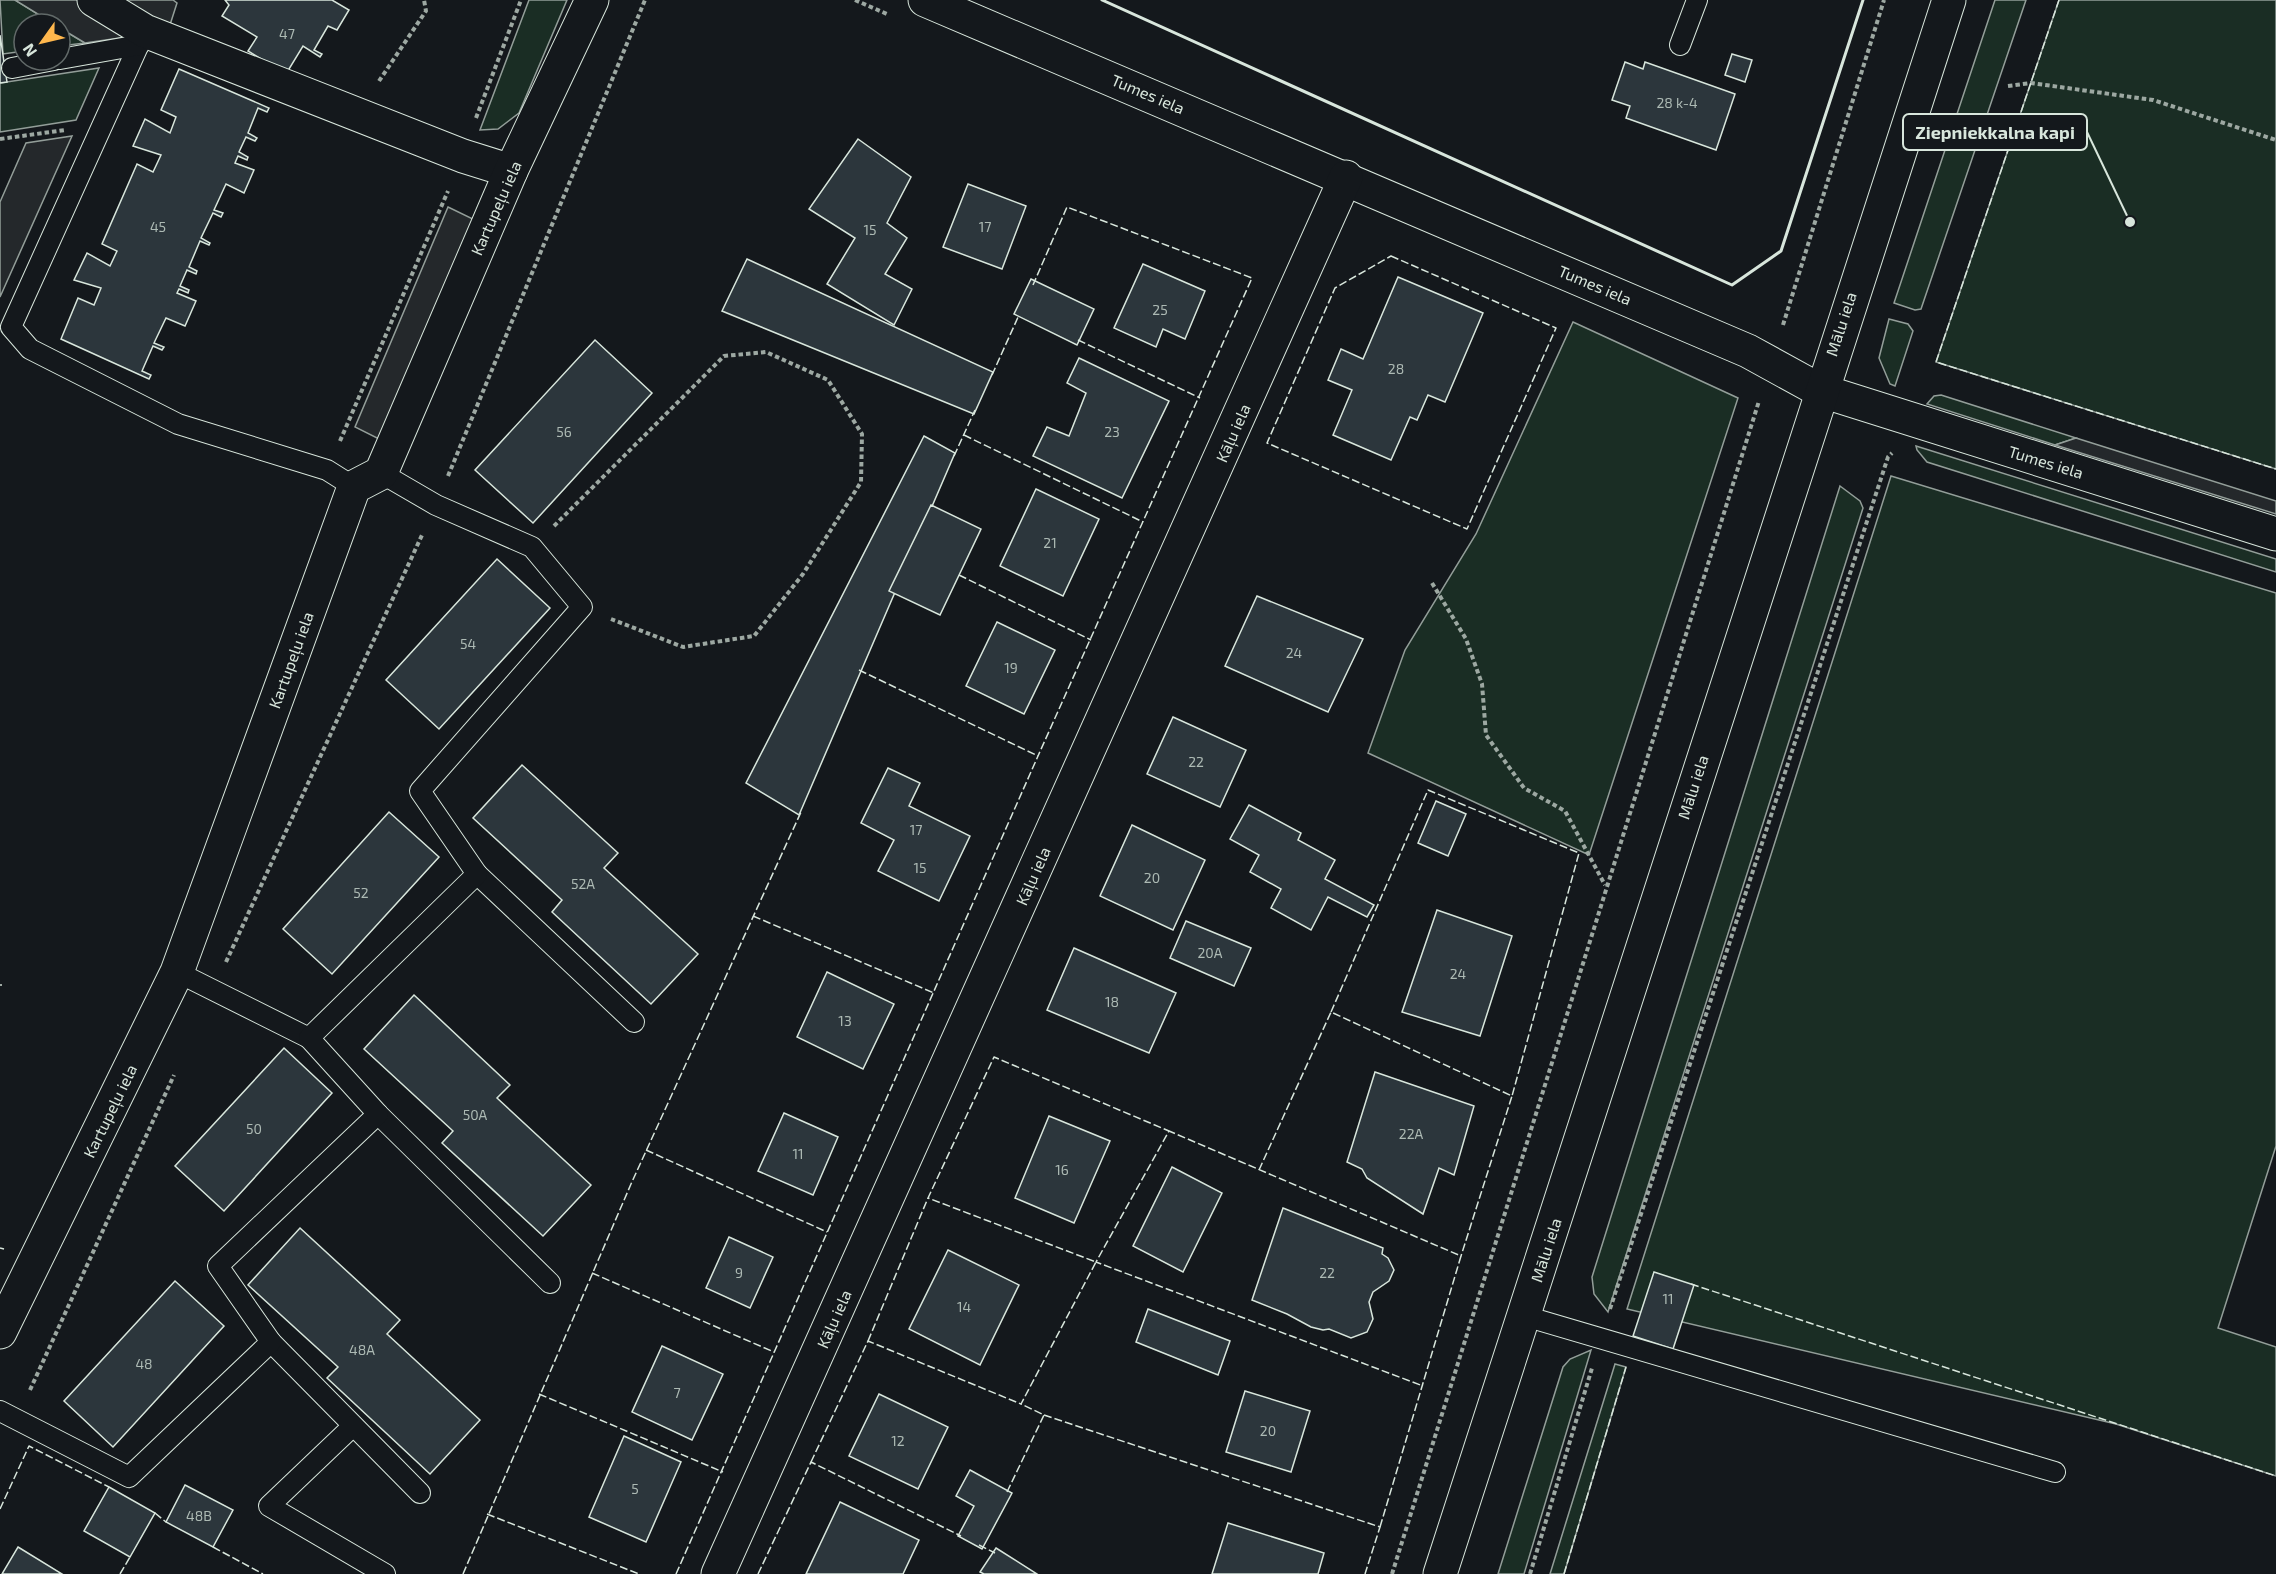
<svg xmlns="http://www.w3.org/2000/svg" width="2276" height="1574" font-family="'Exo 2',sans-serif">
  <rect width="100%" height="100%" fill="#14181c"/>
  <g fill="#1a2d24" stroke="#939e99" stroke-width="1.5">
    <path d="M0,0H15L54,24H24V51L3,54Z"/>
    <path d="M529,0H567L519,113L498,129L480,130Z"/>
    <path d="M1995,0H2026L1921,309L1915,310L1894,303Z"/>
    <path d="M2059,0H2276V469L1936,362Z"/>
    <path d="M60,28L85,43L60,46Z"/>
    <path d="M99,68L76,120L0,132V83Z"/>
    <path d="M1889,319L1908,324L1913,331L1895,386L1890,384L1879,358Z"/>
    <path d="M1573,322L1738,398L1589,855L1368,753L1405,650L1476,534Z"/>
    <path d="M1941,395L2076,438L2055,445L1927,404L1934,396Z"/>
    <path d="M1916,446L2276,559V572L1927,462L1917,450Z"/>
    <path d="M1891,476L2276,593V1146L2218,1328L2276,1347V1476L2116,1424L1627,1309Z"/>
    <path d="M1840,486L1860,501L1863,508L1608,1312L1594,1294L1592,1277Z"/>
    <path d="M1591,1350L1524,1574H1498L1563,1367L1570,1359Z"/>
    <path d="M1615,1364L1626,1367L1564,1574H1550Z"/>
  </g>
  <g fill="#24282b" stroke="#939e99" stroke-width="1.5">
    <path d="M15,0H173L177,3L168,31L85,43L60,28V24H54Z"/>
    <path d="M72,136L0,297V202L26,143Z"/>
    <path d="M448,207L475,220L381,440L355,427Z"/>
    <path d="M2076,438L2276,501V514L2055,445Z"/>
  </g>
  <g fill="#2c363c" stroke="#d8e6dc" stroke-width="1.5">
    <path d="M225,0H332L349,10L337,30L328,26L314,50L322,54L320,57L303,46L286,74L248,51L257,37L222,16L229,5Z"/>
    <path d="M0,35L7,82L0,83Z"/>
    <path d="M1732,54L1752,60L1745,82L1725,75Z"/>
    <path d="M1625,62L1643,69L1645,62L1735,94L1716,150L1626,118L1630,106L1612,100Z"/>
    <path d="M179,69L269,108L267,112L258,108L248,133L257,138L255,141L246,137L239,152L248,157L247,160L238,156L235,163L254,170L244,193L226,184L214,210L223,213L221,217L213,213L201,238L210,243L209,245L200,241L189,267L197,271L196,274L187,270L180,286L189,290L188,293L179,289L177,293L196,301L185,326L166,318L154,343L164,347L162,350L153,346L142,371L151,375L149,379L61,339L78,298L94,305L101,288L74,280L87,253L110,266L117,251L102,244L137,164L153,172L161,155L133,146L145,119L170,133L176,117L161,110Z"/>
    <path d="M858,139L911,177L887,223L907,238L885,274L912,289L894,325L827,284L855,238L809,209Z"/>
    <path d="M968,184L1026,206L1002,269L943,247Z"/>
    <path d="M747,259L993,372L974,414L722,311Z"/>
    <path d="M1143,264L1205,291L1185,339L1163,329L1156,347L1114,328Z"/>
    <path d="M1398,277L1483,313L1445,402L1428,395L1417,420L1410,417L1391,460L1333,435L1352,390L1328,380L1341,349L1363,359Z"/>
    <path d="M1031,279L1094,309L1077,345L1014,314Z"/>
    <path d="M595,340L652,393L533,523L475,470Z"/>
    <path d="M1079,358L1169,401L1122,498L1033,456L1047,427L1069,436L1086,393L1067,383Z"/>
    <path d="M924,436L955,453L799,815L746,783Z"/>
    <path d="M1036,489L1099,519L1063,596L1000,566Z"/>
    <path d="M931,505L981,529L940,615L889,591Z"/>
    <path d="M497,559L550,608L439,729L386,680Z"/>
    <path d="M1257,596L1363,639L1328,712L1225,666Z"/>
    <path d="M997,622L1055,650L1024,714L966,686Z"/>
    <path d="M1173,717L1246,750L1220,807L1147,774Z"/>
    <path d="M522,765L618,853L604,868L698,954L651,1004L552,912L562,900L473,818Z"/>
    <path d="M888,768L920,783L909,806L970,836L939,901L878,871L894,840L861,823Z"/>
    <path d="M1436,801L1466,814L1448,856L1418,843Z"/>
    <path d="M1249,805L1301,833L1298,840L1335,860L1325,879L1374,905L1367,917L1328,897L1311,930L1271,908L1281,889L1250,872L1259,855L1230,839Z"/>
    <path d="M389,812L439,857L332,974L283,929Z"/>
    <path d="M1132,825L1205,860L1173,930L1100,896Z"/>
    <path d="M1437,910L1512,936L1480,1036L1402,1012Z"/>
    <path d="M1186,921L1251,948L1234,986L1170,958Z"/>
    <path d="M1074,948L1176,993L1149,1053L1047,1010Z"/>
    <path d="M827,972L894,1004L863,1069L797,1037Z"/>
    <path d="M414,995L510,1085L497,1098L591,1185L543,1236L442,1143L453,1131L364,1049Z"/>
    <path d="M284,1048L332,1093L224,1211L175,1166Z"/>
    <path d="M1375,1072L1474,1106L1454,1175L1439,1168L1423,1214L1367,1178L1362,1169L1347,1162Z"/>
    <path d="M784,1113L838,1137L813,1195L758,1171Z"/>
    <path d="M1049,1116L1110,1141L1074,1223L1015,1198Z"/>
    <path d="M1172,1167L1222,1193L1183,1272L1133,1246Z"/>
    <path d="M1283,1208L1383,1248L1382,1254L1388,1258L1394,1270L1389,1281L1373,1292L1369,1302L1373,1319L1367,1332L1351,1338L1329,1329L1323,1330L1311,1327L1287,1314L1252,1300Z"/>
    <path d="M300,1228L400,1320L387,1334L480,1420L430,1474L327,1378L338,1367L248,1285Z"/>
    <path d="M729,1237L773,1257L750,1308L706,1288Z"/>
    <path d="M948,1250L1019,1285L980,1365L909,1329Z"/>
    <path d="M1654,1272L1694,1285L1673,1349L1633,1336Z"/>
    <path d="M175,1281L224,1326L113,1447L64,1401Z"/>
    <path d="M1148,1309L1230,1341L1218,1375L1136,1342Z"/>
    <path d="M662,1346L723,1374L692,1440L632,1412Z"/>
    <path d="M1245,1391L1310,1411L1291,1472L1226,1452Z"/>
    <path d="M879,1394L948,1427L918,1489L849,1456Z"/>
    <path d="M624,1436L681,1462L646,1542L589,1517Z"/>
    <path d="M970,1470L1012,1493L982,1549L958,1536L974,1506L956,1496Z"/>
    <path d="M185,1485L233,1510L213,1547L166,1522Z"/>
    <path d="M109,1487L155,1513L130,1557L84,1531Z"/>
    <path d="M840,1502L919,1540L903,1574H806Z"/>
    <path d="M1228,1523L1324,1553L1318,1574H1212Z"/>
    <path d="M18,1547L62,1574H2Z"/>
    <path d="M996,1548L1037,1574H984L980,1572Z"/>
  </g>
  <g fill="none" stroke-linecap="round" stroke-linejoin="round">
    <g stroke="#d8e6dc" stroke-width="22">
      <g id="lane">
        <path d="M145,31L11,327L30,349L178,424L327,470L354,487"/>
        <path d="M1680,45L1697,0"/>
        <path d="M60,59L139,45"/>
        <path d="M12,68L54,60"/>
        <path d="M477,874L634,1022"/>
        <path d="M177,972L309,1038"/>
        <path d="M378,1114L550,1283"/>
        <path d="M1525,1316L2055,1472"/>
        <path d="M271,1342L420,1493"/>
        <path d="M0,1411L129,1477L271,1342L218,1266L378,1114L309,1038L477,874L420,791L582,607L532,547L436,505L381,473"/>
        <path d="M353,1426L269,1506L385,1574"/>
      </g>
    </g>
    <g stroke="#d8e6dc" stroke-width="35">
      <g id="street">
        <path d="M94,0L145,31L463,156L511,171"/>
        <path d="M925,0L1748,351L1819,390L2276,534"/>
        <path d="M0,1332L177,972L354,487L381,473L511,171L592,0"/>
        <path d="M718,1574L1346,177"/>
      </g>
    </g>
    <g stroke="#d8e6dc" stroke-width="35">
      <path id="secondary" d="M1440,1574C1610,1049 1775,523 1949,0"/>
    </g>
    <g stroke="#9da8a2" stroke-width="4" stroke-dasharray="4.5 3" stroke-linecap="butt">
      <path d="M855,0L887,14"/>
      <path d="M379,81L426,11L424,0"/>
      <path d="M2008,86L2031,83L2153,100L2276,140"/>
      <path d="M476,118L521,0"/>
      <path d="M0,139L65,130"/>
      <path d="M1783,325L1884,0"/>
      <path d="M340,441L448,191"/>
      <path d="M448,476L645,0"/>
      <path d="M554,526L724,356L766,352L828,380L862,434L861,482L803,574L754,636L683,647L611,619"/>
      <path d="M1432,583L1466,639L1482,684L1486,735L1524,788L1565,811L1605,885"/>
      <path d="M226,962L422,535"/>
      <path d="M0,984V986"/>
      <path d="M1610,1309L1888,457L1892,453"/>
      <path d="M30,1390L174,1075"/>
      <path d="M1392,1574L1759,401"/>
      <path d="M1530,1574L1592,1368"/>
    </g>
    <use href="#lane" stroke="#14181c" stroke-width="20"/>
    <use href="#street" stroke="#14181c" stroke-width="33"/>
    <use href="#secondary" stroke="#14181c" stroke-width="33"/>
    <g stroke="#d8e6dc" stroke-width="1.5" stroke-dasharray="8 3" stroke-linecap="butt">
      <path d="M2059,0L1936,362L2276,469"/>
      <path d="M1391,256L1556,328L1467,529L1267,443L1335,288Z"/>
      <path d="M1078,340L1200,398"/>
      <path d="M992,375L1019,315"/>
      <path d="M964,435L1143,522"/>
      <path d="M954,456L975,410"/>
      <path d="M959,575L1091,640"/>
      <path d="M859,670L1038,756"/>
      <path d="M753,916L934,993"/>
      <path d="M1331,1012L1428,790L1579,853L1512,1096"/>
      <path d="M646,1150L827,1232"/>
      <path d="M1259,1170L1331,1012L1512,1096L1461,1256"/>
      <path d="M0,1248L4,1249"/>
      <path d="M592,1273L774,1352"/>
      <path d="M1691,1284L2276,1476"/>
      <path d="M868,1341L928,1198L994,1057L1169,1131"/>
      <path d="M539,1394L723,1472"/>
      <path d="M1044,1415L1380,1527L1365,1574"/>
      <path d="M811,1462L868,1341L1021,1404L1096,1262L928,1198"/>
      <path d="M1007,1492L1044,1415L1021,1404"/>
      <path d="M0,1509L29,1446L109,1487"/>
      <path d="M155,1513L166,1522"/>
      <path d="M487,1514L639,1574"/>
      <path d="M1380,1527L1461,1256L1169,1131L1096,1262L1423,1386"/>
      <path d="M979,1545L995,1553"/>
      <path d="M213,1547L263,1574"/>
      <path d="M120,1574L130,1557"/>
      <path d="M463,1574L631,1184L801,812"/>
      <path d="M676,1574L1038,756L1252,278L1067,207L1033,285"/>
      <path d="M758,1574L811,1462L961,1536"/>
      <path d="M1564,1574L1626,1367"/>
    </g>
    <path stroke="#d8e6dc" stroke-width="3" d="M1102,0L1732,285L1781,251L1863,0"/>
  </g>
  <g text-anchor="middle" stroke-width="4.5" stroke-linejoin="round" paint-order="stroke">
    <g font-size="14" fill="#adbab4">
      <text x="287" y="39">47</text>
      <text x="1677" y="108">28 k-4</text>
      <text x="158" y="232">45</text>
      <text x="985" y="232">17</text>
      <text x="870" y="235">15</text>
      <text x="1160" y="315">25</text>
      <text x="1396" y="374">28</text>
      <text x="564" y="437">56</text>
      <text x="1112" y="437">23</text>
      <text x="1050" y="548">21</text>
      <text x="468" y="649">54</text>
      <text x="1294" y="658">24</text>
      <text x="1011" y="673">19</text>
      <text x="1196" y="767">22</text>
      <text x="916" y="835">17</text>
      <text x="920" y="873">15</text>
      <text x="1152" y="883">20</text>
      <text x="583" y="889">52A</text>
      <text x="361" y="898">52</text>
      <text x="1210" y="958">20A</text>
      <text x="1458" y="979">24</text>
      <text x="1112" y="1007">18</text>
      <text x="845" y="1026">13</text>
      <text x="475" y="1120">50A</text>
      <text x="254" y="1134">50</text>
      <text x="1411" y="1139">22A</text>
      <text x="798" y="1159">11</text>
      <text x="1062" y="1175">16</text>
      <text x="739" y="1278">9</text>
      <text x="1327" y="1278">22</text>
      <text x="1668" y="1304">11</text>
      <text x="964" y="1312">14</text>
      <text x="362" y="1355">48A</text>
      <text x="144" y="1369">48</text>
      <text x="677" y="1398">7</text>
      <text x="1268" y="1436">20</text>
      <text x="898" y="1446">12</text>
      <text x="635" y="1494">5</text>
      <text x="199" y="1521">48B</text>
    </g>
    <g font-size="16" fill="#d8e6dc" stroke="#14181c">
      <text transform="translate(1148 94) rotate(23)" y="6">Tumes iela</text>
      <text transform="translate(496 208) rotate(-66)" y="6">Kartupeļu iela</text>
      <text transform="translate(1595 285) rotate(23)" y="6">Tumes iela</text>
      <text transform="translate(1841 324) rotate(-72)" y="6">Mālu iela</text>
      <text transform="translate(1233 433) rotate(-66)" y="6">Kāļu iela</text>
      <text transform="translate(2046 462) rotate(17)" y="6">Tumes iela</text>
      <text transform="translate(291 660) rotate(-70)" y="6">Kartupeļu iela</text>
      <text transform="translate(1693 787) rotate(-72)" y="6">Mālu iela</text>
      <text transform="translate(1033 876) rotate(-66)" y="6">Kāļu iela</text>
      <text transform="translate(110 1111) rotate(-64)" y="6">Kartupeļu iela</text>
      <text transform="translate(1546 1250) rotate(-72)" y="6">Mālu iela</text>
      <text transform="translate(834 1319) rotate(-66)" y="6">Kāļu iela</text>
    </g>
  </g>
  <path fill="none" stroke="#d8e6dc" stroke-width="2" d="M2130 222L2087 132"/>
  <circle fill="#d8e6dc" stroke="#14181c" stroke-width="2" cx="2130" cy="222" r="6"/>
  <rect fill="#14181c" stroke="#d8e6dc" stroke-width="2" x="1903" y="114" width="184" height="36" rx="6"/>
  <g font-size="18" text-anchor="middle" font-weight="bold" fill="#d8e6dc">
    <text x="1995" y="139">Ziepniekkalna kapi</text>
  </g>
  <g transform="translate(42 42) rotate(236)"><circle r="28" fill="#14181c" stroke="#626a69" stroke-width="1.5"/>
  <path d="M0-4.5L10 22L0 15L-10 22Z" fill="#ffb74d"/>
  <text y="-9" font-size="16" font-weight="bold" text-anchor="middle" fill="#d8e6dc">N</text>
  </g>
</svg>
